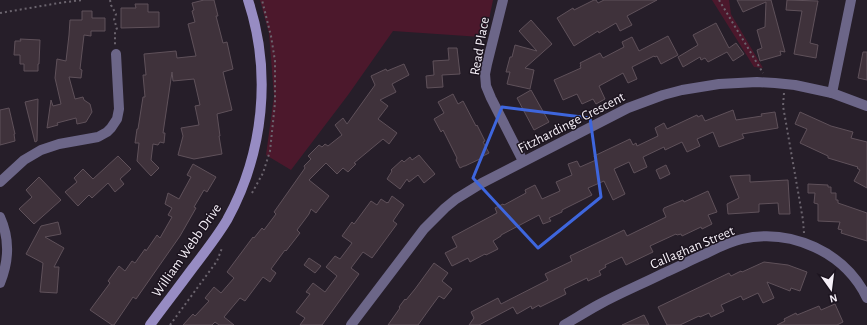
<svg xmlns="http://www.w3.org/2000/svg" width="867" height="325" font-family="'Alegreya Sans',sans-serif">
  <rect width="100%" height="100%" fill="#261e29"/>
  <g fill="#4c182c">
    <path d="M260,0H493L485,39L481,37L393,31L348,95L291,170L266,155L274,96L269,33Z"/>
    <path d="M712,0H729L731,14L763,68L754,67Z"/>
  </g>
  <g fill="#3f323b" stroke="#5f515a">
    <path d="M204,0H214L218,16H216L223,43L227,42L233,69L223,72L232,110L217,114L220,136H219L222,154L194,159L178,155L183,136L181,128L199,125L195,106L200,105L194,79L173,81L172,72L163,133H165L164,143L160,142L158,145L153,144L151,160L159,168L151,176L137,161L139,143H135L137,129H138L143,97H145L143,75H146L144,54L176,51L177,58L196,56L188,24L195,22L192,11L194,10L192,3Z"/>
    <path d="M594,0H596L598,3L604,0H657L627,16L632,25L620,31L616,23L599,33L598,31L574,46L557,18L573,8L574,10Z"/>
    <path d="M737,0H771L785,52L780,51L781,55L760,61L757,50L762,48L757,30L765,27L766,2L743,12Z"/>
    <path d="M787,0L818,1L810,43L818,45L816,58L794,54L802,11L786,10Z"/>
    <path d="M135,4H148V12H159V27L121,28V8H136Z"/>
    <path d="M82,11H92V18H105V31H91V36L84,35L80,69L82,70L81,78L69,77L75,99L83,97L84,100L90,104L92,112L86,122L77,124L76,118L57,123L58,125L47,128L51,100L53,106L61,104L55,78L57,59L66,61L69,35L70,20H82Z"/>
    <path d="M531,20L552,44L525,68L534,70L530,89L507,84L510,72H506L510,57H512L515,45L537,51L519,31Z"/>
    <path d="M716,23L729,48L736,43L744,54L733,61L727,52L708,62L705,58L701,60L700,57L683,67L678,57L698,45L693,35Z"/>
    <path d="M668,36L678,55L661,64L657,56L655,57L654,56L632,67L637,79L628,83L623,73L599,86L605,99L596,104L593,99L582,104L577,94L563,100L554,80L581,68L580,66L581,65L580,63L600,53L603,58L624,47L622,42L632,37L639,51Z"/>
    <path d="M20,39L40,40L39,64H38V71H24V64H20V55H14L15,41H21Z"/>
    <path d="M448,48H457L460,74L442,75L443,87L427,88L426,76L434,75L433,61L449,60Z"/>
    <path d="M863,52H867V80L858,78Z"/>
    <path d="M404,64L409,75L392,84L396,92L380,100L388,106L378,119L397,133L389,144L383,139L354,163L356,164L348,172L343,168L337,174L326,163L309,180L329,196L316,213L311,209L309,214L297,230L300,233L286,251L285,250L271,269L276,273L270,282L263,277L245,301L240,298L224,317L234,325H219L215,322L212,325H183L193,314L195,316L209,301L205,298L214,287L221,293L234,278L227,272L253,237L254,238L262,228L264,230L276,214L274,212L305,168L304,166L311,159L308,156L319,145L322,147L325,144L328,146L342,135L335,125L343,118L347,124L375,85L371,76L386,69L387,71Z"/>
    <path d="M531,90L549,122L534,130L517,98Z"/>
    <path d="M453,94L458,104L463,101L476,126L477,125L485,141L483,142L489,153L481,157L482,158L465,166H464L460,168L456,160L457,158L443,130L441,132L434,119L444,113L438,102Z"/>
    <path d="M38,99L37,141L35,142L25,102Z"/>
    <path d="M9,108L15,134H14L15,141L0,145V110Z"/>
    <path d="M733,110L736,120L762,116L761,114L775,112L778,128L742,134L744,138L719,147L713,132L697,139L700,146L687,152L682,142L665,150L664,147L643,157L647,167L634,173L629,162L614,169L625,194L613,200L604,181L588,188L592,195L562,210V212L549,218L551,221L543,224L539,215L501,235V236L493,241L498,249L486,255L485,254L470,262L468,258L452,266L445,253L457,247L452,237L497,213L495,208L503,204L504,205L526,193L525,190L535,185L542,199L560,191L556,182L572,175L568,164L577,161L580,167L596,160L594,156L630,139L633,145L636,143L637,146L658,136L655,128L664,123L667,129L697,115L698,117L702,115L705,121Z"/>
    <path d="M800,112L831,126L853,132L851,138L867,142V188L854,181L860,170L857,168L858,167L828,158V156L800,143L807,129L795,124Z"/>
    <path d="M419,155L435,174L424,183L418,175L409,182L407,179L400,189L387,179L392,171L391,170L402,160L404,162L410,157L412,160Z"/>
    <path d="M118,156L131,169L120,179L124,184L115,192L108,183L92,198L89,195L78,206L65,192L77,182L74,178L83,169L93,179Z"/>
    <path d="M193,164L216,177L207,192L204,190L194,207L196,208L180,236L136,299L133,297L114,325H112L90,310L110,283L108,281L119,266L125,271L132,261L135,263L145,249L146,251L157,235L160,238L172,217L168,215L172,208L165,204L168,193L179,199L191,177L187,175Z"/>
    <path d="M666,165L670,174L660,179L656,170Z"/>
    <path d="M750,175V182L788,180L790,214H779L778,203L759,204V212L728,214L727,204L739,198L730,176Z"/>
    <path d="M39,177L61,200L34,224L19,209L32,197L26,190Z"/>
    <path d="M808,184L828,185V187H831V193H836V200H838V203L867,213V241L841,233L842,230L838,229L840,222L818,221V204L814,203L815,193H808Z"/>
    <path d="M708,191L717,212L708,215L712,224L702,229L701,227L682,236L681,234L677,235L676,234L650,246L653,252L626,265L622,257L605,265L606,267L599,271L601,275L588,281L587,278L564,289L566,294L540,307L539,305L532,309L531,306L517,314L513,307L479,325H469L474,318L471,312L498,298L501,304L548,280L545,274L572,261L570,256L624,230L627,236L666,217L663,210L664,208L683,200L684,202Z"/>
    <path d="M392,196L404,205L393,221L397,224L372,258L363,252L351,268L359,274L322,325H300L305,318L296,312L310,294L306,292L313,283L325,292L337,276L326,267L335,256L340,259L352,243L342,236L352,222L354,224L371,201L377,205L381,199L387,203V202L388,203Z"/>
    <path d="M58,222L61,234L45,237L64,248L54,267H59L57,293L40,292L43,263L26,254L41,226Z"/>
    <path d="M309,258L321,266L315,273L304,265Z"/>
    <path d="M764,262L788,265L807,272L800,291L791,288L790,291L767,282L774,298L763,303L758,293L743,300L741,296L721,305L724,311L711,317L709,313L700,317L699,316L680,325H667L658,307L729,273L731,276L741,271L742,272Z"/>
    <path d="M434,263L448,273L442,281L452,289L444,299L439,296L428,311L418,325H388L400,308L399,307L405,299L406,300L415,289Z"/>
    <path d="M835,304L843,322L837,325H777L785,321L784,319L796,313L797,315L819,306L821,310Z"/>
    <path d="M644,315L649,325H622Z"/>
  </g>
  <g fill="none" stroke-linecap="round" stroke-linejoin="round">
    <g stroke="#6b646e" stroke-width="2" stroke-dasharray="2 3" stroke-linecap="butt">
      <path d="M110,0L111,5L116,14L114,20L117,28L115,32V45"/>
      <path d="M719,0L763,73"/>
      <path d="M0,13L59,3L82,0"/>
      <path d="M784,93L783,106L803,220L804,233"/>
      <path d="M252,193L263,173L270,151L275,103V61L271,36L262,0"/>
      <path d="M170,325L217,261L222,248"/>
    </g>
    <g stroke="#6c6688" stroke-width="10">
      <path d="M503,0L487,64L485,74L486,86L491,98L523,161"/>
      <path d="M832,93L851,0"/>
      <path d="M0,182L24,160L41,150L59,144L98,137L107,132L111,128L117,119L119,109L116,54"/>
      <path d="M0,217C10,239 9,261 0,283"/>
      <path d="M351,325L424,229L445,208L456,199L482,183L628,108L663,95L682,90L719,84L757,82L775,83L795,85L832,93L867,106"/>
      <path d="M564,325C576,318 587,311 598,305C620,293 642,284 664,273C678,267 691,260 705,254C717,248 729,242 742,239C791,228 845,252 867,298"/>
    </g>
    <path stroke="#978cc3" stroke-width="10" d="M150,325C164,306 178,288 192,269C204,253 217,237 227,220C264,153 272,72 248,0"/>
  </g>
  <path fill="none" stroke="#3e66dd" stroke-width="3" stroke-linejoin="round" d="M502,107L590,118L601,197L538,248L473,178Z"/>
  <g text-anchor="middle" stroke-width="3" stroke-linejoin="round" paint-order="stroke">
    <g font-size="14" fill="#f6f0f8" stroke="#1c141f">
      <text transform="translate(479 46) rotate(-80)" y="5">Read Place</text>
      <text transform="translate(571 122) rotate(-27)" y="5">Fitzhardinge Crescent</text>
      <text transform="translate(692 247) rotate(-23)" y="5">Callaghan Street</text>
      <text transform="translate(186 250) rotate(-55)" y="5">William Webb Drive</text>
    </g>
  </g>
  <g transform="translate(831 289) rotate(166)" stroke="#1c141f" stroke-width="3" paint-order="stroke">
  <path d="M0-3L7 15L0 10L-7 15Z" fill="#f6f0f8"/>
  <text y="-6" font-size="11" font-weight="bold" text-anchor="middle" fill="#f6f0f8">N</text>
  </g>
</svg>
